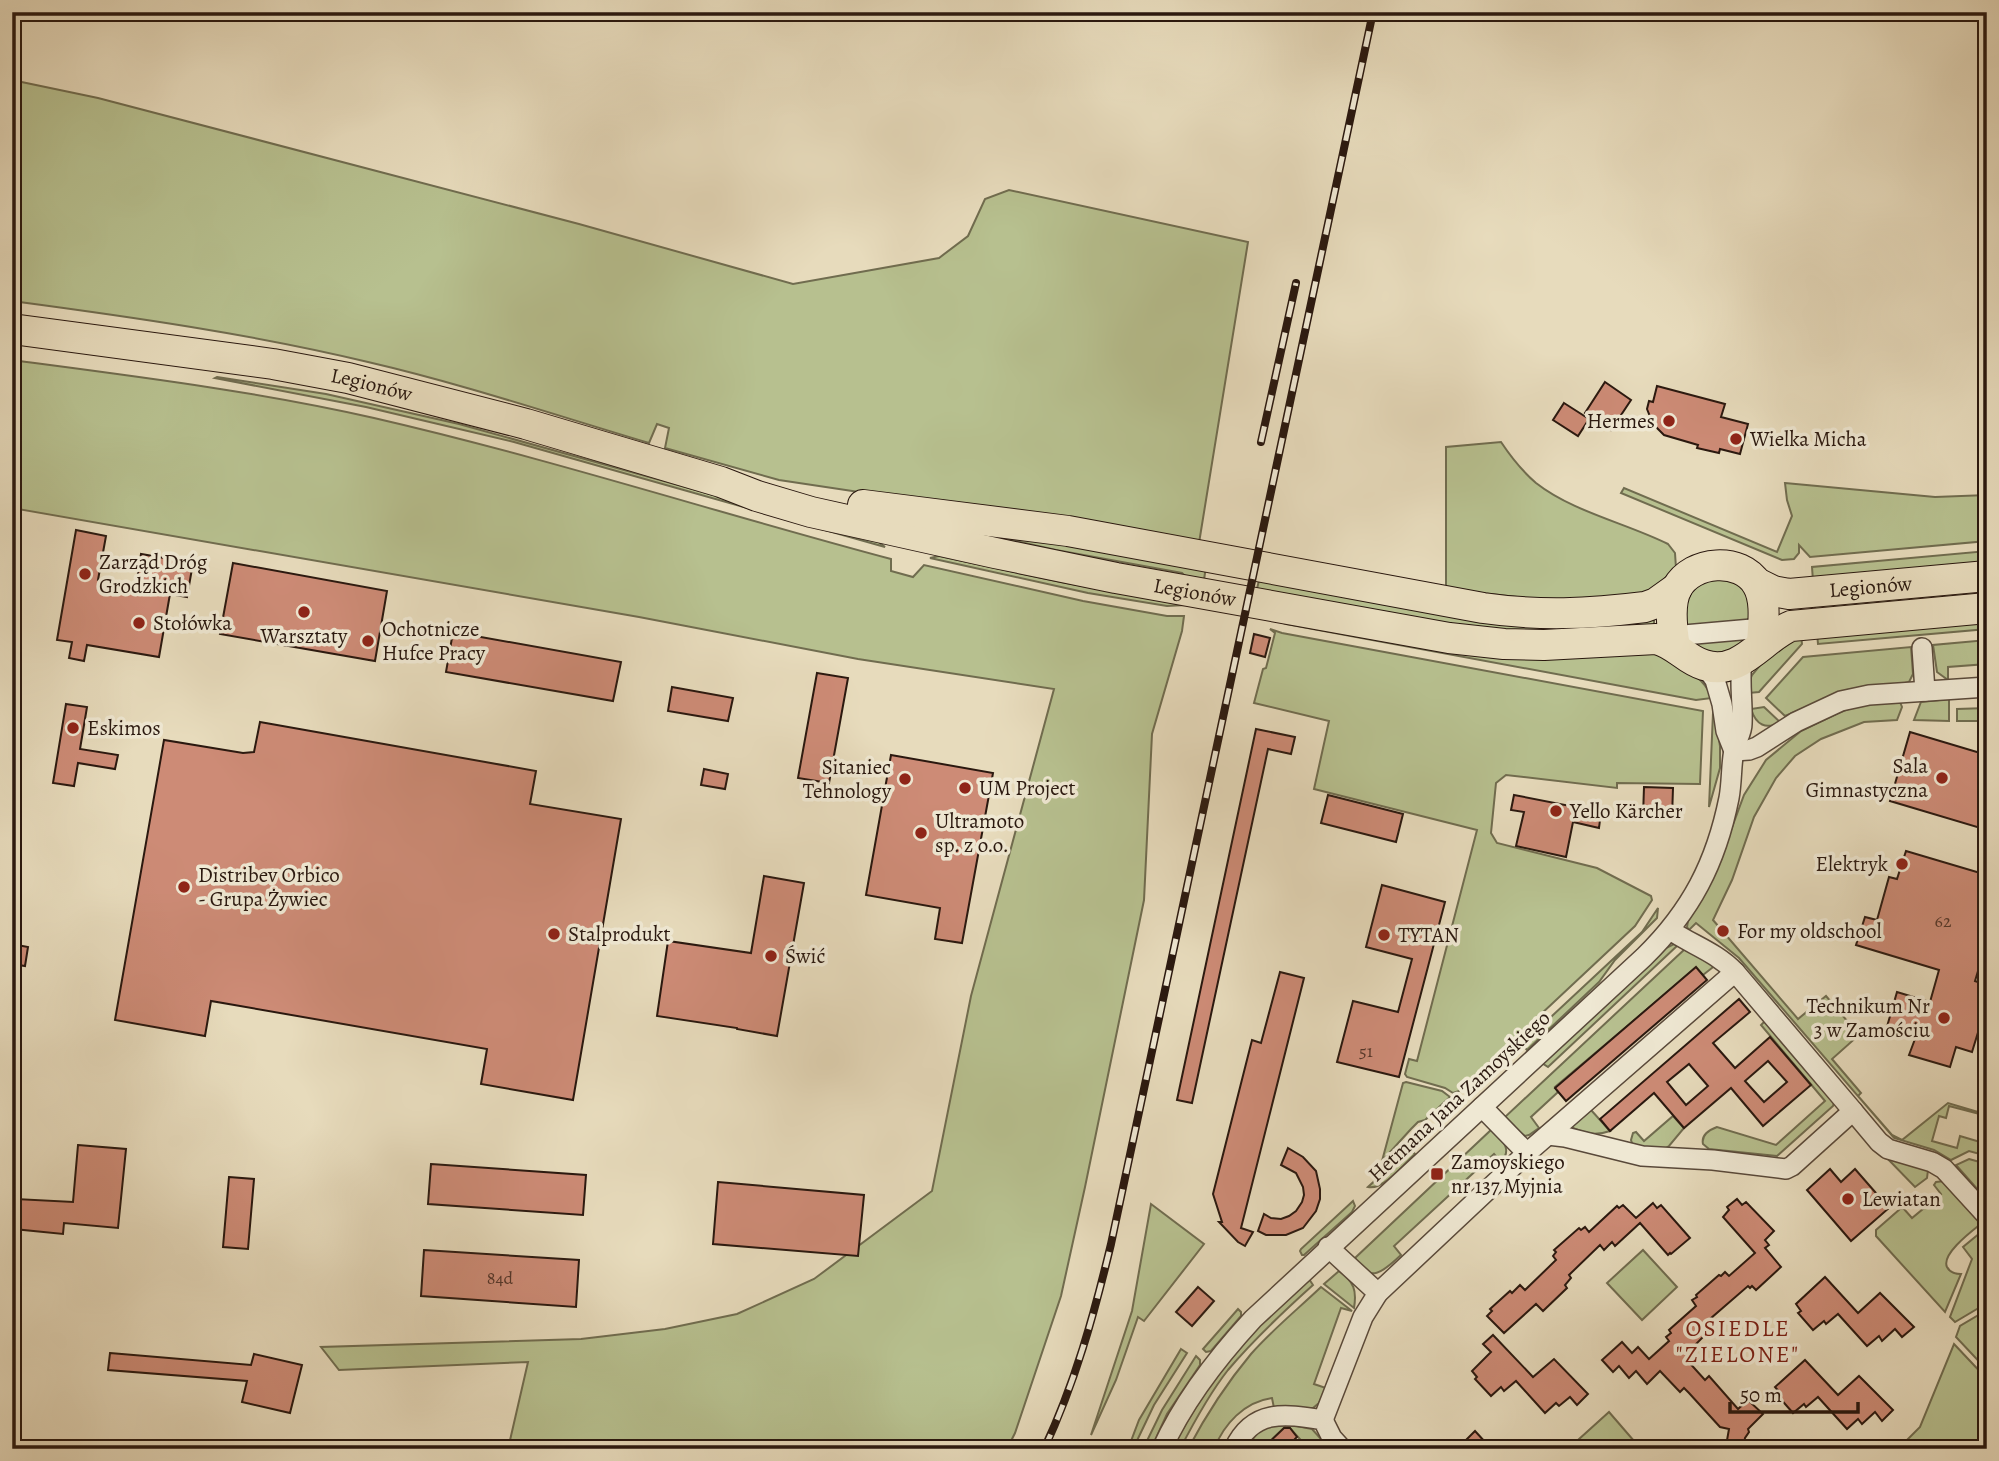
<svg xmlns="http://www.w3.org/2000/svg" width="1999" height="1461" font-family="Alegreya,serif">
  <rect width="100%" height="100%" fill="#e7dbbc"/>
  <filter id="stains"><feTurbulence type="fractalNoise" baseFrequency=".00286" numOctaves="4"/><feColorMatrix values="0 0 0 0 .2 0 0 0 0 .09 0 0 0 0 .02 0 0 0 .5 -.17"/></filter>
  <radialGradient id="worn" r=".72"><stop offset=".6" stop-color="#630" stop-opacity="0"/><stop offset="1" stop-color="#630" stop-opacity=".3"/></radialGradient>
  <g fill="#b7c08f" stroke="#706c4f" stroke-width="2">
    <path d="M12,80L98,98L579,224L793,284L939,258L968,236L985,199L1009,190L1248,242L1199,543L779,480L665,448L669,428L657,424L649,443C555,415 463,384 368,362C251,334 132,317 12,301Z"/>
    <path d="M12,360C133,376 255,391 374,418C548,458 718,513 891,559V571L913,577L924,565L1083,601L1167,616H1184L1182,631L1152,734L1144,900L1085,1187L1061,1296L1015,1433L1007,1449H508L528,1362L339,1370L321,1347L581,1339L665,1329L737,1314L814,1279L932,1191L971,996L1054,689L858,659L639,617L12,508Z"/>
    <path d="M217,377L326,394L459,424L876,540L885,547L514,442L366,407L215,378Z"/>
    <path d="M1501,442C1511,457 1522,471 1536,483C1573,512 1626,523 1668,544L1675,553L1676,568L1650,592L1578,604L1446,589V447Z"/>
    <path d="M1785,483L1935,497L1987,495V541L1810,557L1799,545V553L1794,559L1782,560L1621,493L1624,488L1777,552L1792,516L1787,500Z"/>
    <path d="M925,521L1206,566L1204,580L1185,576L1182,573L1056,550Z"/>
    <path d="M1987,551V565L1813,581L1812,567Z"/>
    <path d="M939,556L1061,582L1186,605L1167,606L1088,593L930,558Z"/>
    <path d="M1260,576L1654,617V626L1498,632L1256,593Z"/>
    <path d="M1728,579L1744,589L1755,620L1682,629V602L1704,580Z"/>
    <path d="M1987,585V597L1815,613V601Z"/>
    <path d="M1987,618V629L1818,644L1817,633Z"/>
    <path d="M1272,619L1653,650C1673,662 1704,674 1712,698L1696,700L1653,692L1286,624Z"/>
    <path d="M1270,629L1282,633L1703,711L1700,784L1617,783V788L1506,775L1496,783L1491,833L1497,843L1597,868L1651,896L1652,900L1635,926L1459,1091L1453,1093L1445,1088L1407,1077L1405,1074L1409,1059L1417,1061L1477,830L1314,789L1329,721L1254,703L1263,669L1266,668L1275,633Z"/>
    <path d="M1750,635C1742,647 1724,658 1710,652C1702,650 1695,645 1689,641Z"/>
    <path d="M1801,635L1802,644L1759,692L1749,693V683L1752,675L1776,646Z"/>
    <path d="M1987,640V664L1948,667V680L1937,672L1933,645Z"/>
    <path d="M1911,647L1913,674L1909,682L1905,683L1847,690L1785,716L1766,698L1803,657Z"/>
    <path d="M1949,699V721L1914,720L1921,702Z"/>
    <path d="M1900,702L1902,707L1897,720L1864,722L1821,739L1795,756L1776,778L1754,817L1732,880L1713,920L1798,1019L1826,996L1859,1035L1832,1059L1861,1093L1858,1096L1892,1135L1902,1140L1948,1103L1978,1112L1980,1103L1987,1105V1116L1949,1106L1946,1118L1939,1116L1932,1141L1957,1148L1960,1136L1987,1144V1156L1969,1151L1951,1160L1934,1150L1894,1138L1739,958L1696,923L1689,930L1687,927L1688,921L1714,876L1744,795L1766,760L1801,731L1838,713L1859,705Z"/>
    <path d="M1764,707L1780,722C1766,730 1756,725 1751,709Z"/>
    <path d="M1987,708V721H1957V709Z"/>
    <path d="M1713,713H1715L1720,746V768L1709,807Z"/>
    <path d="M1658,908L1657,918L1615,960L1599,982L1527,1050L1522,1044L1642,932Z"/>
    <path d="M1674,944L1678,945L1548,1067L1542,1063L1666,948Z"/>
    <path d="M1686,948L1717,964L1703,975L1696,968L1555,1087L1558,1092L1531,1117L1539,1128L1529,1135L1525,1136L1513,1127L1505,1117Z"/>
    <path d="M1767,1019L1835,1099L1833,1106L1777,1156L1709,1149L1703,1144C1701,1135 1709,1130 1717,1127L1776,1145L1825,1101L1761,1025Z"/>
    <path d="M1406,1082L1442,1091L1450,1097L1425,1120L1418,1122L1411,1129L1382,1161L1403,1083Z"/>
    <path d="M1591,1110L1610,1131C1596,1136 1585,1134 1571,1127Z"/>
    <path d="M1673,1116L1684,1128L1669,1146L1664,1149L1633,1146L1631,1140L1633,1133L1636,1132L1644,1141Z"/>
    <path d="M1492,1129C1502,1140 1513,1149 1501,1162L1494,1154L1394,1246L1401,1255C1385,1270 1369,1286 1355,1258Z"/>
    <path d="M1410,1149L1415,1154C1403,1165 1384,1190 1368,1187Z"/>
    <path d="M1883,1154L1928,1170L1927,1178L1915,1187Z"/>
    <path d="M1969,1159L1987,1164L1986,1199L1956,1165Z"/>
    <path d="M1945,1181L1982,1223C1972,1231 1941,1254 1947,1267C1950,1273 1955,1274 1961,1274L1945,1312L1876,1236V1230L1900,1209H1904L1912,1218L1941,1194L1934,1185L1936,1182Z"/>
    <path d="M1353,1201L1355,1206L1352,1212L1304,1255H1302L1300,1251L1301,1249Z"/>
    <path d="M1151,1204L1204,1244L1144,1321L1138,1317L1116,1380L1091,1435L1132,1311Z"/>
    <path d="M1986,1228L1987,1303L1955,1322L1950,1317L1972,1259L1963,1247Z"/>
    <path d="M1643,1250L1677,1287L1642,1320L1607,1283Z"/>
    <path d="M1339,1271C1354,1282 1357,1290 1354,1308L1324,1284Z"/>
    <path d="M1309,1279L1313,1285C1283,1312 1254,1339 1228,1370C1209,1394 1194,1422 1180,1449H1171C1189,1417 1208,1385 1231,1357C1254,1328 1283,1304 1309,1279Z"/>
    <path d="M1321,1287L1352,1311L1341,1308L1314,1384L1326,1388L1319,1403L1313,1408H1274L1272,1398C1244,1402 1224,1424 1214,1449H1188C1206,1415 1226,1384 1251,1354C1272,1330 1298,1309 1321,1287Z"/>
    <path d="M1238,1309L1241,1312V1316L1211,1351L1206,1352L1203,1349Z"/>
    <path d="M1987,1310V1370L1956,1337L1960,1326Z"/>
    <path d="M1954,1344L1987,1379V1449H1898L1920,1427Z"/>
    <path d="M1181,1349L1187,1353L1154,1405L1133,1449H1128L1139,1420Z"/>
    <path d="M1196,1356L1200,1360V1365L1167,1414L1151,1449H1143L1162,1410Z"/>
    <path d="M1609,1412L1641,1449H1568Z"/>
    <path d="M1281,1423L1312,1429L1330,1449H1309L1287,1425L1262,1449H1245L1260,1430Z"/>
  </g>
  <g fill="#cd8b76" stroke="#2a180f" stroke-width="2" fill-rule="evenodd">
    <path d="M1605,382L1631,400L1611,430L1585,413Z"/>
    <path d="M1657,386L1725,404L1721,417L1748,424L1740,454L1720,449L1719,453L1697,448L1698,445L1664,435L1653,424L1647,409L1649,401L1653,402Z"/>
    <path d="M1564,403L1589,419L1578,436L1553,420Z"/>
    <path d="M76,530L106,536L98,580L136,586L141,554L193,563L187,597L170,594L159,657L87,645L84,661L69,658L72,642L57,640Z"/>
    <path d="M233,563L387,591L375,661L220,634Z"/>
    <path d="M453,632L621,662L613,701L446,672Z"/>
    <path d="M1254,634L1270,638L1265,657L1250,653Z"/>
    <path d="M817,673L848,678L829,783L798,778Z"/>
    <path d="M672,687L733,698L728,721L668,711Z"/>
    <path d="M66,704L87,707L80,749L118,755L115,769L78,763L74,786L53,783Z"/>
    <path d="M260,722L536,771L530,804L621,819L573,1100L481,1084L487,1049L211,1001L205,1036L115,1020L164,740L243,753L254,752Z"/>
    <path d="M1256,729L1295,737L1291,754L1268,749L1192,1103L1177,1100Z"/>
    <path d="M1910,732L1987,755V830L1890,801Z"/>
    <path d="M891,755L993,773L962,943L935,939L940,908L866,895Z"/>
    <path d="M704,769L728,774L725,789L701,785Z"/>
    <path d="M1644,787L1673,788L1672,818L1643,817Z"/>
    <path d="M1328,795L1403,814L1396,842L1321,823Z"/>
    <path d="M1514,795L1601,812L1599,828L1573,822L1566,857L1516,846L1524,812L1511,810Z"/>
    <path d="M1906,851L1987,875V941L1975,981L1987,985V1003L1972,1052L1956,1047L1950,1067L1909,1055L1915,1039L1886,1030L1897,992L1930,1002L1939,970L1856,945L1865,917L1877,920L1889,877L1897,879Z"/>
    <path d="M764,876L804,883L777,1036L737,1029V1028L657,1016L668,941L751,953Z"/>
    <path d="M1382,885L1445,902L1399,1077L1337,1062L1353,1001L1398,1012L1412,959L1366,947Z"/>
    <path d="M12,944L28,947L25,966L12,964Z"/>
    <path d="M1696,967L1707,980L1566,1101L1555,1088Z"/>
    <path d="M1280,972L1304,978L1241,1228L1253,1232L1245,1246L1238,1242L1219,1222H1222L1213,1194L1252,1040L1261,1043Z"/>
    <path d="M1739,999L1750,1012L1713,1043L1735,1068L1770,1037L1811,1085L1763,1126L1731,1088L1684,1128L1654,1093L1610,1131L1600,1119ZM1768,1061L1787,1082L1764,1102L1745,1081ZM1689,1064L1708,1086L1686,1105L1667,1082Z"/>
    <path d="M78,1145L126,1149L118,1228L64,1223L63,1234L14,1229L16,1199L73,1202Z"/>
    <path d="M1288,1148L1303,1157L1316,1171L1320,1189V1199L1316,1211L1303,1228L1286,1235H1266L1258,1231L1264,1214L1271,1218L1281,1219L1289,1216L1296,1211L1302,1202L1304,1195L1303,1187L1296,1173L1281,1165Z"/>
    <path d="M431,1164L586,1175L583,1215L428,1204Z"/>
    <path d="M1830,1169L1841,1182L1855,1169L1889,1208L1851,1241L1807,1190Z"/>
    <path d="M229,1177L254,1179L248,1249L223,1247Z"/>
    <path d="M718,1182L864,1195L858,1256L713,1244Z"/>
    <path d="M1737,1199L1742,1205L1746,1202L1774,1231L1765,1240L1769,1245L1765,1248L1781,1267L1756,1290L1752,1286L1750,1288L1748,1286L1710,1319L1713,1323L1706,1330L1708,1332L1692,1348L1695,1350L1686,1359L1705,1380L1709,1376L1738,1409L1748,1400L1763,1414L1748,1429L1749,1432L1745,1438L1743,1449L1726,1446L1729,1429L1720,1427L1689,1393L1684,1388L1680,1392L1660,1371L1647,1384L1636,1371L1629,1378L1619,1366L1613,1372L1602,1360L1622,1342L1632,1353L1638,1347L1649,1359L1669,1341L1666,1337L1671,1333L1669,1330L1696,1306L1692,1300L1697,1297L1696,1295L1719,1275L1721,1276L1725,1272L1729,1276L1755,1253L1723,1217L1729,1210L1727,1207Z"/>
    <path d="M1653,1203L1657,1208L1661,1205L1690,1238L1671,1254L1670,1253L1668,1255L1640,1223L1615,1246L1612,1242L1604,1250L1600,1245L1569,1275L1571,1278L1565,1285L1567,1288L1543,1311L1536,1304L1504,1333L1487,1316L1492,1311L1490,1309L1510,1291L1512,1293L1520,1285L1525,1290L1556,1260L1553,1256L1556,1252L1554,1250L1579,1228L1581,1230L1585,1227L1589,1232L1617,1206L1619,1208L1623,1205L1636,1218Z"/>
    <path d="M424,1250L579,1260L576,1307L421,1296Z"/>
    <path d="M1825,1277L1858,1313L1880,1293L1914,1327L1902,1337L1895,1329L1882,1341L1879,1336L1867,1346L1838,1314L1826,1324L1824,1321L1813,1330L1798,1313L1801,1311L1796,1304Z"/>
    <path d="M1198,1287L1214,1301L1192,1326L1176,1312Z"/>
    <path d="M1493,1335L1533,1377L1554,1359L1588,1394L1577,1405L1570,1397L1559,1406L1556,1403L1545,1413L1516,1381L1504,1391L1501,1387L1491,1396L1475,1379L1477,1377L1472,1371L1491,1352L1483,1344Z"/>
    <path d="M110,1353L251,1365L254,1354L302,1365L290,1413L242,1402L247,1381L108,1370Z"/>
    <path d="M1805,1360L1838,1395L1859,1376L1893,1410L1882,1421L1875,1412L1862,1424L1858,1419L1847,1429L1818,1397L1806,1407L1804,1404L1793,1413L1778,1396L1781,1394L1775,1387Z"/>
    <path d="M1284,1428H1290L1297,1437L1285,1449H1262Z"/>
    <path d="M1475,1431L1486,1443L1479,1449H1457Z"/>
  </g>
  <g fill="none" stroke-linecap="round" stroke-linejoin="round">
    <g stroke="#59493a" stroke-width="22">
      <g id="minor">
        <path d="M1675,647L1684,635L1752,629L1762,643"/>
        <path d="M1922,648L1925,691"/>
        <path d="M1704,665L1715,680L1722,704L1726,731L1734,751"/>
        <path d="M1734,751L1749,750L1757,747L1796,722L1841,701L1869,695L1987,687"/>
        <path d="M1670,930C1692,945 1716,952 1735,972"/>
        <path d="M1482,1107L1527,1153"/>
        <path d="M1548,1135L1565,1137L1642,1156L1713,1160L1786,1169L1792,1166L1853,1111L1879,1142L1888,1149L1932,1162L1944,1169L1987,1216"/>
        <path d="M1328,1247L1378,1293"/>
        <path d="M1323,1420L1363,1317L1378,1293L1527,1153L1735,972L1853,1111"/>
        <path d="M1162,1449C1184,1400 1217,1358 1253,1319L1644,957C1691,911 1716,863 1729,798C1732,782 1731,765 1734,750C1736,741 1742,733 1742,724C1743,702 1739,682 1742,660"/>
        <path d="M1234,1449C1253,1408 1286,1414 1323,1420L1332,1438L1342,1449"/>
      </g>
    </g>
    <g stroke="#2a180f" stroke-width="32">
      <g id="highway">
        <path id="s1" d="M12,329L273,364L348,378L526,424L721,482L757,496L811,512L995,553L1116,578L1449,638L1504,644L1544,645L1656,639C1675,643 1686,660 1704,665C1740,677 1762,638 1791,626L1987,608"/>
        <path d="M863,505L1068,531L1483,608C1539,616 1589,614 1645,607L1656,603L1677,588"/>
        <path id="s2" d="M1757,583L1773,591L1789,594L1987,576"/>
        <path d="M1675,647C1672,630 1669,603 1677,588C1692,560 1741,557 1757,584C1767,600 1763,625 1762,643"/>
      </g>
    </g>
    <use href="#minor" stroke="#efe8d3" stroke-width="19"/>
    <use href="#highway" stroke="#e7dbbc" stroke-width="30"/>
    <g stroke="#2a180f" stroke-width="8">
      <g id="rail">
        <path d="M1261,442L1296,283"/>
        <path d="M1044,1449C1075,1383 1094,1315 1111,1244L1373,12"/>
      </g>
    </g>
    <use href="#rail" stroke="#efe8d3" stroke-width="5" stroke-dasharray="16" stroke-linecap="butt"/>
  </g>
  <g fill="#8f2418" stroke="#efe8d3" stroke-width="2.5">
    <circle cx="1669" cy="421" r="7"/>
    <circle cx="1736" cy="439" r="7"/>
    <circle cx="85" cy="574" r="7"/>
    <circle cx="304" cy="612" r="7"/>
    <circle cx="139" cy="623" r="7"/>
    <circle cx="368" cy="641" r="7"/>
    <circle cx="73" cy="728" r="7"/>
    <circle cx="1942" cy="778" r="7"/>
    <circle cx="905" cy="779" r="7"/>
    <circle cx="965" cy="788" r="7"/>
    <circle cx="1556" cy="811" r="7"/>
    <circle cx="921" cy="833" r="7"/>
    <circle cx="1902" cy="864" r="7"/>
    <circle cx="184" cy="887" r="7"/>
    <circle cx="1723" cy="931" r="7"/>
    <circle cx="554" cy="934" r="7"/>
    <circle cx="1384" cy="935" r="7"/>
    <circle cx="771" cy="956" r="7"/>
    <circle cx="1944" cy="1018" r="7"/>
    <rect x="1430" y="1167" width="14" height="14" rx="3.5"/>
    <circle cx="1848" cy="1199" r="7"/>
  </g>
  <g text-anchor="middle" stroke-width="7" stroke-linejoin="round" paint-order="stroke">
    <g font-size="18" fill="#533529">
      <text x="1943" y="927">62</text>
      <text x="1366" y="1057">51</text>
      <text x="500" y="1284">84d</text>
    </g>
    <g font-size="21" fill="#2a180f" stroke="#efe8d3">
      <text dy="7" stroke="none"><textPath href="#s1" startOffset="364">Legionów</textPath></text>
      <text dy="7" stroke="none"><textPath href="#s2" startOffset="116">Legionów</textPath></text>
      <text dy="7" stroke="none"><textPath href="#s1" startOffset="1214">Legionów</textPath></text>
      <text transform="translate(1459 1096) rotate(-43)" y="7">Hetmana Jana Zamoyskiego</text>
    </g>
    <g font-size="21" fill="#2a180f" stroke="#efe8d3" text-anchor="start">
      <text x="1655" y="428" text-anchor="end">Hermes</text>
      <text x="1750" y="446">Wielka Micha</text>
      <text x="99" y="569">Zarząd Dróg<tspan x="99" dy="24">Grodzkich</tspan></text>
      <text x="153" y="630">Stołówka</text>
      <text x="382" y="636">Ochotnicze<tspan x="382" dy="24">Hufce Pracy</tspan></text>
      <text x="304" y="643" text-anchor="middle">Warsztaty</text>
      <text x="87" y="735">Eskimos</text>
      <text x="1928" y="773" text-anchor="end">Sala<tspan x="1928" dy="24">Gimnastyczna</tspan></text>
      <text x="891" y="774" text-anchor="end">Sitaniec<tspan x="891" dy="24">Tehnology</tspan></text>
      <text x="979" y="795">UM Project</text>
      <text x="1570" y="818">Yello Kärcher</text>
      <text x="935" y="828">Ultramoto<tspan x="935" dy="24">sp. z o.o.</tspan></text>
      <text x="1888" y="871" text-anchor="end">Elektryk</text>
      <text x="198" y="882">Distribev Orbico<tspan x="198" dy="24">- Grupa Żywiec</tspan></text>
      <text x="1737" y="938">For my oldschool</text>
      <text x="568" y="941">Stalprodukt</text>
      <text x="1398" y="942">TYTAN</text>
      <text x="785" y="963">Świć</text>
      <text x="1930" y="1013" text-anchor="end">Technikum Nr<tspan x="1930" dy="24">3 w Zamościu</tspan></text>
      <text x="1451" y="1169">Zamoyskiego<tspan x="1451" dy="24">nr 137 Myjnia</tspan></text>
      <text x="1862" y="1206">Lewiatan</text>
    </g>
    <g font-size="23" letter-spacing="2" fill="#7a1f14" stroke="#efe8d3">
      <text x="1738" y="1336">OSIEDLE<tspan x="1738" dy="26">"ZIELONE"</tspan></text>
    </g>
  </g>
  <rect width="1999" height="1461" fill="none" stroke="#e7dbbc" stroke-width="42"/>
  <rect x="14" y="14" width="1971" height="1433" fill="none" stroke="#2a180f" stroke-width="3.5"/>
  <rect x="21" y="21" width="1957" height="1419" fill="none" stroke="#2a180f" stroke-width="2"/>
  <path d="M1730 1402v10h128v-10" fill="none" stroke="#2a180f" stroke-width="3.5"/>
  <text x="1740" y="1402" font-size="21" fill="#2a180f" stroke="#efe8d3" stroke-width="5" paint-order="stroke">50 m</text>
  <rect width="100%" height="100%" filter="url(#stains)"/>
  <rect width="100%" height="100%" fill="url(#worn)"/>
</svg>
